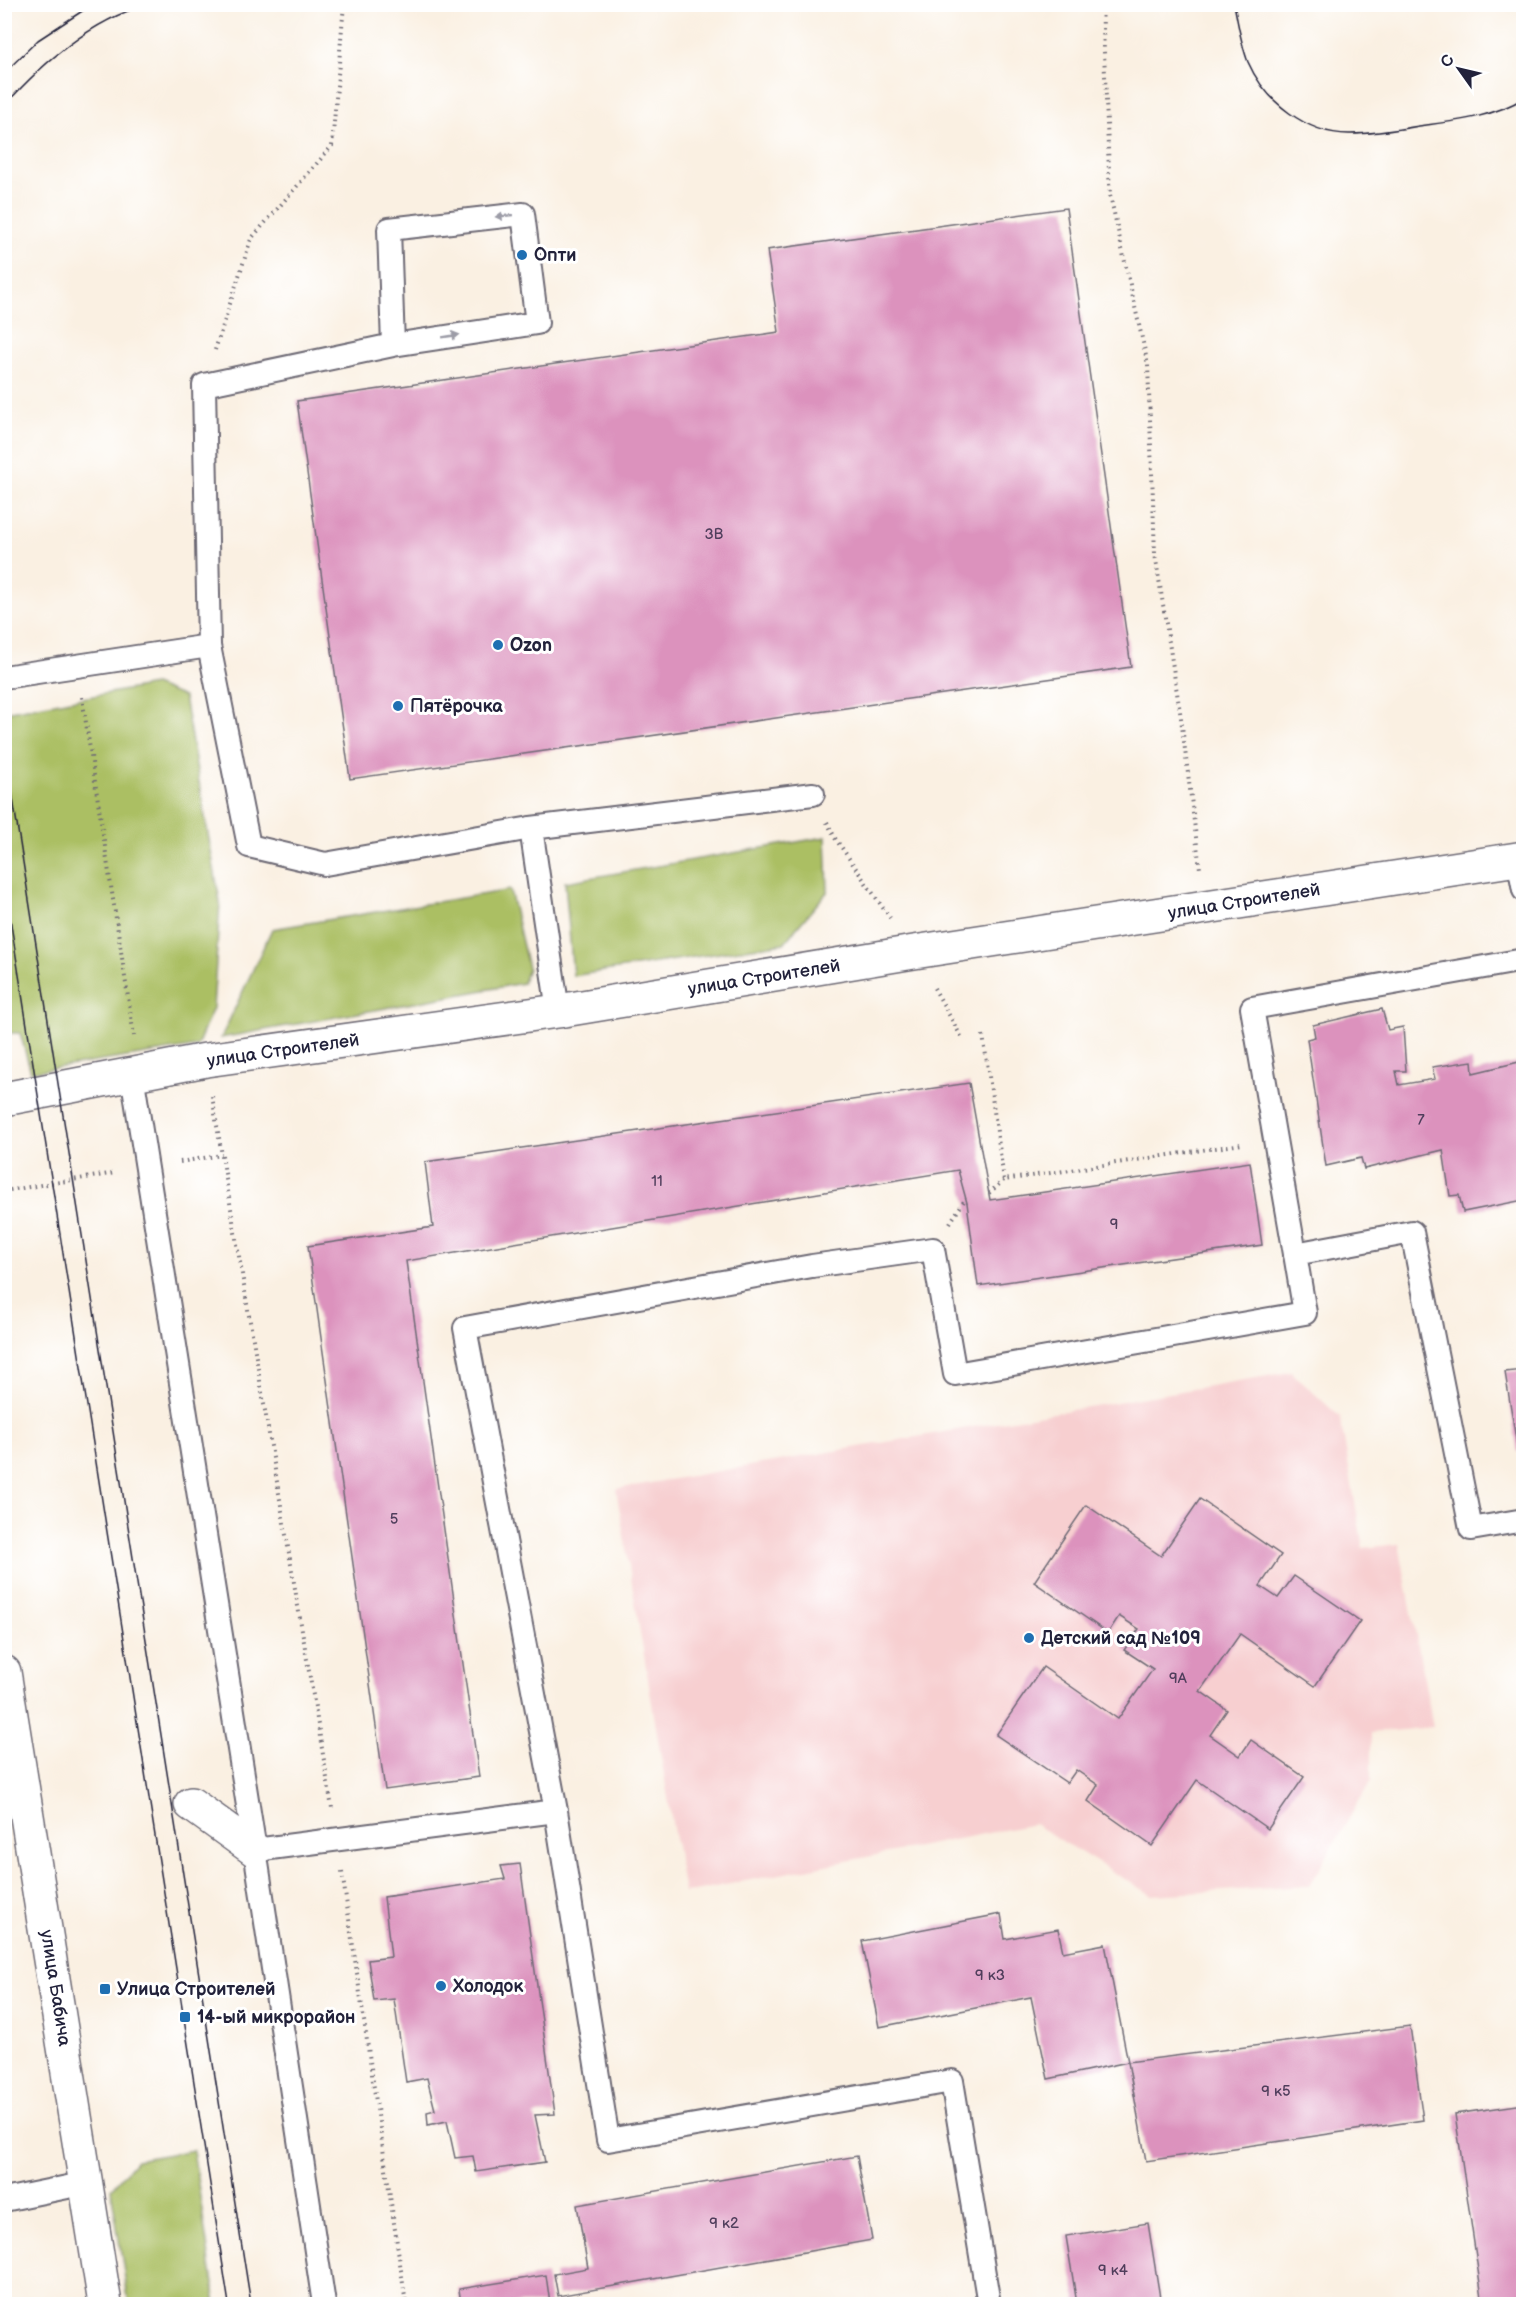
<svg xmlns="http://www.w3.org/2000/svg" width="1528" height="2309" font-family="'Balsamiq Sans',sans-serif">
  <rect width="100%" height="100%" fill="#fff"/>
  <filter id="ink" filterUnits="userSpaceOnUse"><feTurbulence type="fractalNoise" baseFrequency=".0167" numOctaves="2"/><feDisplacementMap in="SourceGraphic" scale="12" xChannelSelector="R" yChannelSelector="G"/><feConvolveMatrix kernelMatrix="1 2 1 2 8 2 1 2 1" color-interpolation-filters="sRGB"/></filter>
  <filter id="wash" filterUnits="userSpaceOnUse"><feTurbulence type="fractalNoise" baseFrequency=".008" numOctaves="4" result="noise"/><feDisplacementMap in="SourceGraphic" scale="24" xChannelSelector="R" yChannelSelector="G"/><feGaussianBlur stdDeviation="1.35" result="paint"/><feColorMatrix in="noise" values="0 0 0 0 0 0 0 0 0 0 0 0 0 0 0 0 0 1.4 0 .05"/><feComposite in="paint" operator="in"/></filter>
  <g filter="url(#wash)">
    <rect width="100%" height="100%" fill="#faf0e2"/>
    <path fill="#f7cfd0" d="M1291,1372L1340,1417L1363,1548L1399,1544L1433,1727L1371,1733V1781L1309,1886L1151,1895L1034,1824L684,1893L616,1489Z"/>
    <g fill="#abbf64" stroke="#667050" stroke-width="1.5">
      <path d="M154,685L184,697L220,902L213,1008L197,1046L31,1072L20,1033H5V712Z"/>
      <path d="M826,837L828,891L784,943L573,976L565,882Z"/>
      <path d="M510,890L528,968L523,983L221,1038L272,929Z"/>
      <path d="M193,2150L216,2304H129L111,2189L136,2160Z"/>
    </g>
    <g id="blocks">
      <g fill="#dc92bd">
        <path d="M1066,208L1131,667L350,779L297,401L779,332L767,250Z"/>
        <path d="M1382,1009L1388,1030L1403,1027L1406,1071H1396L1399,1085L1435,1079L1432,1067L1472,1061L1473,1073L1519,1062L1524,1091V1200L1463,1212L1459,1195L1450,1196L1443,1150L1364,1169L1361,1158L1326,1166L1307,1039L1315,1037L1313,1025Z"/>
        <path d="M969,1083L990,1200L1250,1162L1262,1245L978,1286L967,1203L958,1170L406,1261L479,1777L385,1790L308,1246L433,1227L425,1162Z"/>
        <path d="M1524,1370V1451L1518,1452L1505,1372Z"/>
        <path d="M1200,1499L1281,1555L1260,1586L1278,1598L1294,1576L1360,1621L1315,1686L1240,1634L1200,1691L1227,1710L1210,1735L1240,1756L1251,1740L1304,1777L1268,1829L1197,1780L1152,1846L1088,1801L1098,1785L1076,1770L1067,1783L996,1735L1043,1667L1118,1719L1153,1669L1124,1650L1139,1629L1119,1616L1108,1633L1034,1582L1086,1505L1161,1556Z"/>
        <path d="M520,1864L555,2114L535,2115L545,2162L476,2172L473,2156L455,2158L447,2121L428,2125L427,2112L435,2110L427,2078L406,2082L394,1999L374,2001L368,1960L391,1957L384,1897L505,1879L501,1866Z"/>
        <path d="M1001,1914L1005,1939L1058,1929L1063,1952L1105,1944L1128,2062L1410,2026L1423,2120L1146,2161L1128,2062L1048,2079L1031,1997L879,2027L862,1941Z"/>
        <path d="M1524,2104V2304H1483L1455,2114Z"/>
        <path d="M857,2156L872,2240L558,2296L554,2274L588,2268L577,2205Z"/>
        <path d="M1148,2223L1161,2304H1077L1066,2236Z"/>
        <path d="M546,2275L550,2304H461L459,2289Z"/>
      </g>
    </g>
  </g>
  <g filter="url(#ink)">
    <use href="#blocks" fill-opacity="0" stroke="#6e6a75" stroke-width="1.5"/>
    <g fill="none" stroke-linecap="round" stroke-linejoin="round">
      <g stroke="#6e6a75" stroke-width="26">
        <g id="service">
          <path d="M393,345L389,229L523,214L537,323L393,345L204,385L209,646L249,846L325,864L531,828L813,794"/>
          <path d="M4,677L209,646"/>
          <path d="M531,828L558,1011"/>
          <path d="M1518,859L1524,890"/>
          <path d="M132,1074L255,1850L324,2304"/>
          <path d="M1295,1254L1252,1008L1524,960"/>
          <path d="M556,1811L608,2140L952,2081L989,2304"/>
          <path d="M255,1850L556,1811L465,1328L812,1266L933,1249L955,1374L1305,1313L1295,1254L1412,1232L1471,1529L1524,1520"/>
          <path d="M4,2200L87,2183"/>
        </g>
      </g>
      <g stroke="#6e6a75" stroke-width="36">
        <g id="minor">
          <path d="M4,1099L206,1060L558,1011L914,952L1524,858"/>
          <path d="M191,1804L255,1850"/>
        </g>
      </g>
      <g stroke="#6e6a75" stroke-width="36">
        <path id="tertiary" d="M4,1672L105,2304"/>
      </g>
      <g stroke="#6e6a75" stroke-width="4" stroke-dasharray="1.5 4.5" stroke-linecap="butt">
        <path d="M1102,4L1110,195L1148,365L1155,554L1181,718L1200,869"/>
        <path d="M215,350L251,239L332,146L344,4"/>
        <path d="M82,697L134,1036"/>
        <path d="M827,822L835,838L890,918"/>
        <path d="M934,988L962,1038"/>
        <path d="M983,1035L1004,1180L1242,1144"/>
        <path d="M212,1096L332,1808"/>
        <path d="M180,1162L222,1155"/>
        <path d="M4,1191L116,1173"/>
        <path d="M989,1193L1004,1180"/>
        <path d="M950,1223L966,1198"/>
        <path d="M342,1872L406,2304"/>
      </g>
      <use href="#service" stroke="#fff" stroke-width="22"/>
      <use href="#minor" stroke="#fff" stroke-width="33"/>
      <use href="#tertiary" stroke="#fff" stroke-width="33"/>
      <g stroke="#22223b" stroke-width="1.5">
        <path d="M1234,4C1238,24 1241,44 1248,62C1265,101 1307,135 1351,134C1373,134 1396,130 1419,126C1455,121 1491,118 1524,98"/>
        <path d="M4,73L38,40L93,4"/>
        <path d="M4,106C44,62 90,21 148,4"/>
        <path d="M4,742L251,2304"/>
        <path d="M4,880L229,2304"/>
      </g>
    </g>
    <defs><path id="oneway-solid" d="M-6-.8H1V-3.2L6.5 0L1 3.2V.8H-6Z" transform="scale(1.5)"/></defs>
    <g fill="#9c9ca7">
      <use href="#oneway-solid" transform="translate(504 216) rotate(174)"/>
      <use href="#oneway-solid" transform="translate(451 336) rotate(-9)"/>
    </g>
  </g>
  <g fill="#1f6fb2" stroke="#fff" stroke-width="2">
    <circle cx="522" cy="255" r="6"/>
    <circle cx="498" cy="645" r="6"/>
    <circle cx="398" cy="706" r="6"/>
    <circle cx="1029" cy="1638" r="6"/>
    <circle cx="441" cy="1986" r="6"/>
    <rect x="99" y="1983" width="12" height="12" rx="3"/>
    <rect x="179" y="2011" width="12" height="12" rx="3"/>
  </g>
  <g text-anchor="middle" stroke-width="6" stroke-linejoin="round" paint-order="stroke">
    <g font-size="15" fill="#503e5c">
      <text x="714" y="539">3В</text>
      <text x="1421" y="1125">7</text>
      <text x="657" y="1186">11</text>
      <text x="1114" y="1229">9</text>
      <text x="394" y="1524">5</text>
      <text x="1178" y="1683">9А</text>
      <text x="990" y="1980">9 к3</text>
      <text x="1276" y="2096">9 к5</text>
      <text x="724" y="2228">9 к2</text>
      <text x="1113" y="2275">9 к4</text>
    </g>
    <g font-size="18" font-weight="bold" fill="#22223b" stroke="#fff" text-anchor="start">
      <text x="534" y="261">Опти</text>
      <text x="510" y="651">Ozon</text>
      <text x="410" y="712">Пятёрочка</text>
      <text x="1041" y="1644">Детский сад №109</text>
      <text x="453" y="1992">Холодок</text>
      <text x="117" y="1995">Улица Строителей</text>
      <text x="197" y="2023">14-ый микрорайон</text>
    </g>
    <g font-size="18" fill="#22223b" stroke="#fff">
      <text transform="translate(1244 901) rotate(-9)" y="6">улица Строителей</text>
      <text transform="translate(764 977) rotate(-9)" y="6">улица Строителей</text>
      <text transform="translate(283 1050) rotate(-8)" y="6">улица Строителей</text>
      <text transform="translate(56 1988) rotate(81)" y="6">улица Бабича</text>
    </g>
  </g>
  <rect width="1528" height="2309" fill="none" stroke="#fff" stroke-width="24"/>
  <g transform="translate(1459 69) rotate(304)" stroke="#ffffff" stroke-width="4.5" paint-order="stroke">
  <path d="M0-4.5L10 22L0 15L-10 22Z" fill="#22223b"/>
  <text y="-9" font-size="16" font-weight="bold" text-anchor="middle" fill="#22223b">С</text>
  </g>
</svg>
